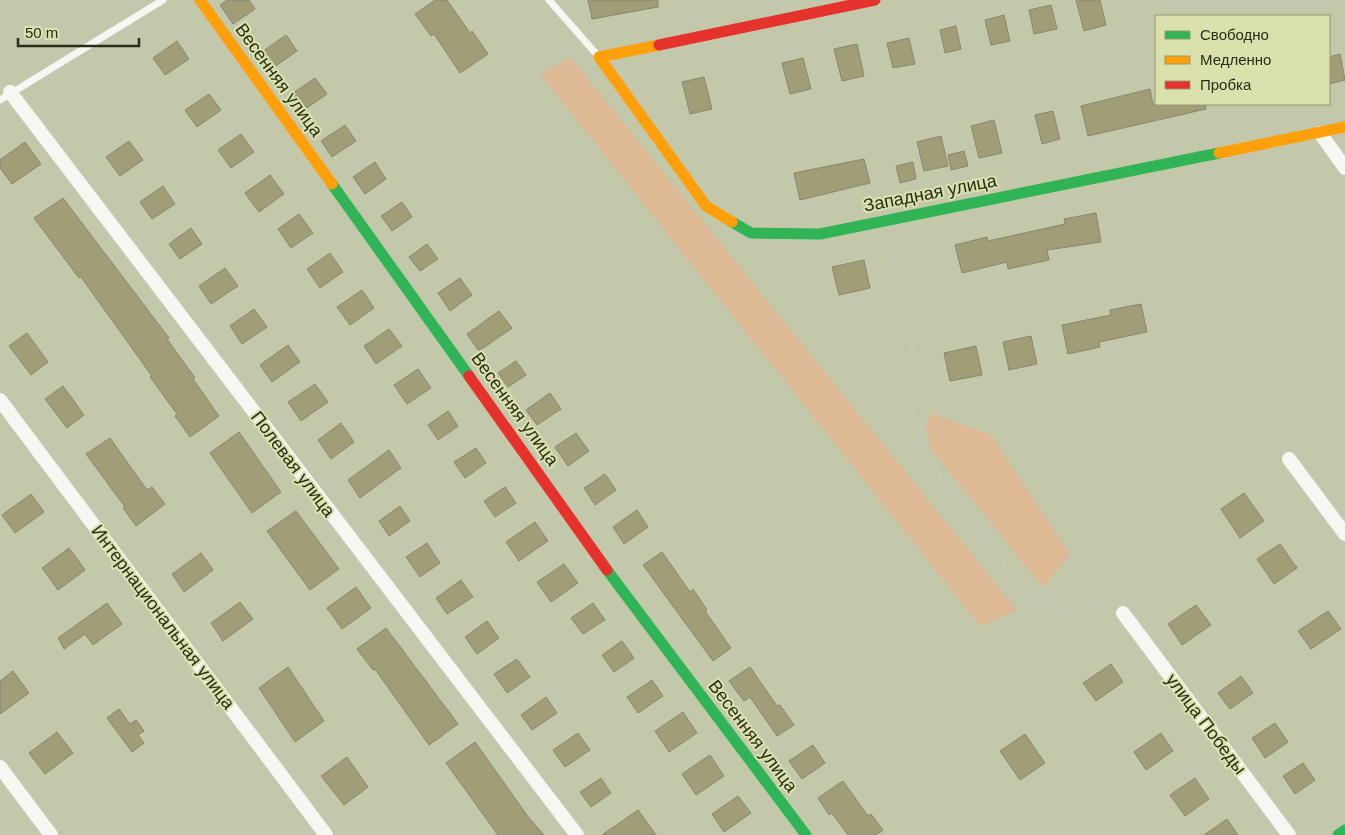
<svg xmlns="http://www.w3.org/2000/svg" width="1345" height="835" font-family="Arial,sans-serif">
  <rect width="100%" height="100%" fill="#c4c8ab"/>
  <g fill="#deba94">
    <path d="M571,58L1017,610L980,626L540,74Z"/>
    <path d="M930,413L991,435L1070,555L1043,587L931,449L926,430Z"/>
  </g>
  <g fill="#a19d77" stroke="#888770">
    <path d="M227,0H249L255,9L233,24L220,5Z"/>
    <path d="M435,0H447L470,33L472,31L488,54L460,73L434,34L431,36L415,14Z"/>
    <path d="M588,0H658V7L592,19Z"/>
    <path d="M1076,0H1100L1106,25L1084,31Z"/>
    <path d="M1051,5L1057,29L1034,34L1029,10Z"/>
    <path d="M1004,15L1010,41L991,45L985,20Z"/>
    <path d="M956,26L961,49L945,53L940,30Z"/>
    <path d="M286,35L297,51L270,70L259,54Z"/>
    <path d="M909,38L915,64L893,68L887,43Z"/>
    <path d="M177,41L189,59L165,75L153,58Z"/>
    <path d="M857,44L864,76L842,81L834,49Z"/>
    <path d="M1340,54L1345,80L1329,84V57Z"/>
    <path d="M803,58L811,89L790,94L782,63Z"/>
    <path d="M704,77L712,109L690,114L682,82Z"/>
    <path d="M315,78L327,94L301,112L290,95Z"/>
    <path d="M1150,89L1153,104H1205L1206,109L1088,136L1081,106Z"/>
    <path d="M209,94L221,110L197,127L185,110Z"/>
    <path d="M1053,111L1060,139L1042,144L1035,115Z"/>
    <path d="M994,120L1002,153L979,158L971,126Z"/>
    <path d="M345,125L356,141L332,157L321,141Z"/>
    <path d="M241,134L254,152L231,168L218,150Z"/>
    <path d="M941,136L948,166L924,171L917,142Z"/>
    <path d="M129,141L143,160L120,176L106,157Z"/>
    <path d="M25,142L41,164L12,184L0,168V160Z"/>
    <path d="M964,151L968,166L951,170L948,155Z"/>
    <path d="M864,159L870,183L800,200L794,173Z"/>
    <path d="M375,162L386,179L365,194L353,177Z"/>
    <path d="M913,162L916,179L900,183L896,166Z"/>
    <path d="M270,175L284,194L259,212L245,193Z"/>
    <path d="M163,186L175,204L152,219L140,202Z"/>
    <path d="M63,198L169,338L167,339L195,378L193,379L219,416L190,437L175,416L177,414L150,377L152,376L81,277L79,278L34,218Z"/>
    <path d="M402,202L412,217L392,231L381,216Z"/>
    <path d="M1096,213L1101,242L1047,250L1049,260L1008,269L1007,262L962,273L955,245L987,237L988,241L1065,224L1064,219Z"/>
    <path d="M299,214L313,233L291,248L278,229Z"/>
    <path d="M191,228L202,244L180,259L169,244Z"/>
    <path d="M427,244L438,259L420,271L409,257Z"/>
    <path d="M330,253L343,272L320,288L307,269Z"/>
    <path d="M864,260L870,288L839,295L832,267Z"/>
    <path d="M225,268L238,286L211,304L199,286Z"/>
    <path d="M460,278L472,295L450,311L438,293Z"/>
    <path d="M362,290L374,308L350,325L337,307Z"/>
    <path d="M1141,304L1147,332L1099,342L1100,347L1068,354L1062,325L1111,315L1110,310Z"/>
    <path d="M254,309L267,327L242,344L230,326Z"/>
    <path d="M499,311L512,328L479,351L467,334Z"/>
    <path d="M389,329L402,346L376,364L364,346Z"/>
    <path d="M27,333L48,362L31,375L9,346Z"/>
    <path d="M1031,336L1037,364L1009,370L1003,342Z"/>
    <path d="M288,345L300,362L272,382L260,365Z"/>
    <path d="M976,346L982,375L950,381L944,353Z"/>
    <path d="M516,361L526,375L508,387L498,373Z"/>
    <path d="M418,369L431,388L407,404L394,385Z"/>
    <path d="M315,384L328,402L301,421L288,402Z"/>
    <path d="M63,386L84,415L67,428L45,399Z"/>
    <path d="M550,393L561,409L537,425L526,410Z"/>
    <path d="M448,411L458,426L438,440L428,425Z"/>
    <path d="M341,423L354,442L331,459L318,440Z"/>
    <path d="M239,432L281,492L252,513L210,453Z"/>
    <path d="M576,433L589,451L568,466L555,447Z"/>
    <path d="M110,438L147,490L152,487L165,504L136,526L123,508L125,507L86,454Z"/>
    <path d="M476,448L486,463L465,478L454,462Z"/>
    <path d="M389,450L401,468L360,498L348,480Z"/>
    <path d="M605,474L616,490L595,505L584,488Z"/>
    <path d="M505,487L516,503L495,517L484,501Z"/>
    <path d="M1244,493L1264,521L1240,538L1221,509Z"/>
    <path d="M31,494L44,512L15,533L2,515Z"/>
    <path d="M400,506L410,521L389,536L379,521Z"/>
    <path d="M637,510L648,527L624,544L613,527Z"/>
    <path d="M296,511L339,569L310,590L267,531Z"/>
    <path d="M535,522L548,541L519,561L506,542Z"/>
    <path d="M427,543L440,563L420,577L406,557Z"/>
    <path d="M1280,544L1297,568L1274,584L1257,559Z"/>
    <path d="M69,548L85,570L58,590L42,568Z"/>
    <path d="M662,552L690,592L693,589L707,610L705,611L731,648L713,661L643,565Z"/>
    <path d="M201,553L213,570L184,592L172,574Z"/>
    <path d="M564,564L578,583L551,602L537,582Z"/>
    <path d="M461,580L473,597L447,614L436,598Z"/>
    <path d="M356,587L371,608L342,629L327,608Z"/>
    <path d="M240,602L253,619L223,641L211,623Z"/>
    <path d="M107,603L122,624L93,645L85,634L64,649L58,638Z"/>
    <path d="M593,603L605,620L583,634L571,618Z"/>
    <path d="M1196,605L1211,625L1182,645L1168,624Z"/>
    <path d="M1328,611L1341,629L1311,649L1298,631Z"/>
    <path d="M487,621L499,638L477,654L465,637Z"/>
    <path d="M386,628L458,724L429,745L375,669L373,670L357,649Z"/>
    <path d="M622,641L634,658L614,672L602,655Z"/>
    <path d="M517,659L530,677L507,693L494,674Z"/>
    <path d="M1111,664L1123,682L1096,701L1083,683Z"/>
    <path d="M288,667L324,721L295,742L259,688Z"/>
    <path d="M750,667L777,706L780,705L794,725L777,736L750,697L744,701L729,681Z"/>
    <path d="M13,671L29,693L0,714V681Z"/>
    <path d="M1241,676L1253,693L1230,709L1218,693Z"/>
    <path d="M652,680L663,696L638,713L627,697Z"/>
    <path d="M546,697L557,713L532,730L521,715Z"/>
    <path d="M119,709L130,724L136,720L144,731L138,735L144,743L132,752L107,718Z"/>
    <path d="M683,712L697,733L669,752L655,731Z"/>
    <path d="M1275,723L1288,742L1265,758L1252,738Z"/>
    <path d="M57,732L73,753L45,774L29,753Z"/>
    <path d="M578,733L590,750L565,767L553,750Z"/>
    <path d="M1161,733L1173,751L1146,770L1134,752Z"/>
    <path d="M1025,734L1045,763L1020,780L1000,751Z"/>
    <path d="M475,742L529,818L544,835H498L446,763Z"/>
    <path d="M813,745L825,763L802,779L789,761Z"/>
    <path d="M710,755L724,776L696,795L682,774Z"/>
    <path d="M347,757L368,787L344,805L321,776Z"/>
    <path d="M1303,763L1315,780L1295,794L1283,776Z"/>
    <path d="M601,778L611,793L591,807L580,792Z"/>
    <path d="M1195,778L1209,799L1185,816L1170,795Z"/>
    <path d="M843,781L868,816L871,814L883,830L876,835H848L832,813L829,815L818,798Z"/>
    <path d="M738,796L751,813L724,832L712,814Z"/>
    <path d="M638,810L656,835H602Z"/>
    <path d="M1227,819L1238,835H1204Z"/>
  </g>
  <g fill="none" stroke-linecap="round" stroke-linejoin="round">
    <path stroke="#c7c8c0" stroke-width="3" stroke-dasharray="2.5 4" stroke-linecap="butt" d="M890,236L916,367L912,413L926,454L1026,595L1059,612L1096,605L1109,609"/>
    <g stroke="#f6f7f2" stroke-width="7">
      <path d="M549,0L599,57"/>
      <path d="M0,100L163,0"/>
    </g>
    <g stroke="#f6f7f2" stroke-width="14">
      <path d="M10,92L577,835"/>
      <path d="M1320,133L1345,168"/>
      <path d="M0,400L326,835"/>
      <path d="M1289,459L1345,534"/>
      <path d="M1123,613L1289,835"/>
      <path d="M0,767L51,835"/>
    </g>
    <g stroke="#30b455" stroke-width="11">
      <path d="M332,184L469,376"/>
      <path d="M732,222L751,233L820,234L1219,153"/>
      <path d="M607,570L806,835"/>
      <path d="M1338,835L1345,830"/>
    </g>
    <g stroke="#ff9f0a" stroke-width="11">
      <path d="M200,0L332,184"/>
      <path d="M659,45L599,57L706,206L732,222"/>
      <path d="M1219,153L1345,127"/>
    </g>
    <g stroke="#e5322d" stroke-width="11">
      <path d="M659,45L875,0"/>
      <path d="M469,376L607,570"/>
    </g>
  </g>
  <g text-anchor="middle" stroke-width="4" stroke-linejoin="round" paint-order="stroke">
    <g font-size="18" fill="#292c17" stroke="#dae1ac">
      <text transform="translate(279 80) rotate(54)" y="6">Весенняя улица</text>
      <text transform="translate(930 193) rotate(-11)" y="6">Западная улица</text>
      <text transform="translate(515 409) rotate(54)" y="6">Весенняя улица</text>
      <text transform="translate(293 464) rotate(53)" y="6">Полевая улица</text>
      <text transform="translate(163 617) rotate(53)" y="6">Интернациональная улица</text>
      <text transform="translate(1206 724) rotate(53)" y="6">улица Победы</text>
      <text transform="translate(753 736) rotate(53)" y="6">Весенняя улица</text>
    </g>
  </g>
  <rect x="1155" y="15" width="175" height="90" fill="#dae1ac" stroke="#939970"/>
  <rect x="1165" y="31" width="25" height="8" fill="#30b455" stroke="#939970"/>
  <text x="1200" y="40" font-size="15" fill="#292c17">Свободно</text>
  <rect x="1165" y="56" width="25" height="8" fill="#ff9f0a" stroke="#939970"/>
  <text x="1200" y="65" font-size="15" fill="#292c17">Медленно</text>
  <rect x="1165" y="81" width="25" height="8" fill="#e5322d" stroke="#939970"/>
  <text x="1200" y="90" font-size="15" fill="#292c17">Пробка</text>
  <path d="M18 38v8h121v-8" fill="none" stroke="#292c17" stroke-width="2.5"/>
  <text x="25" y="38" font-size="15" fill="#292c17" stroke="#dae1ac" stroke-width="4" paint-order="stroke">50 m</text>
</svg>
